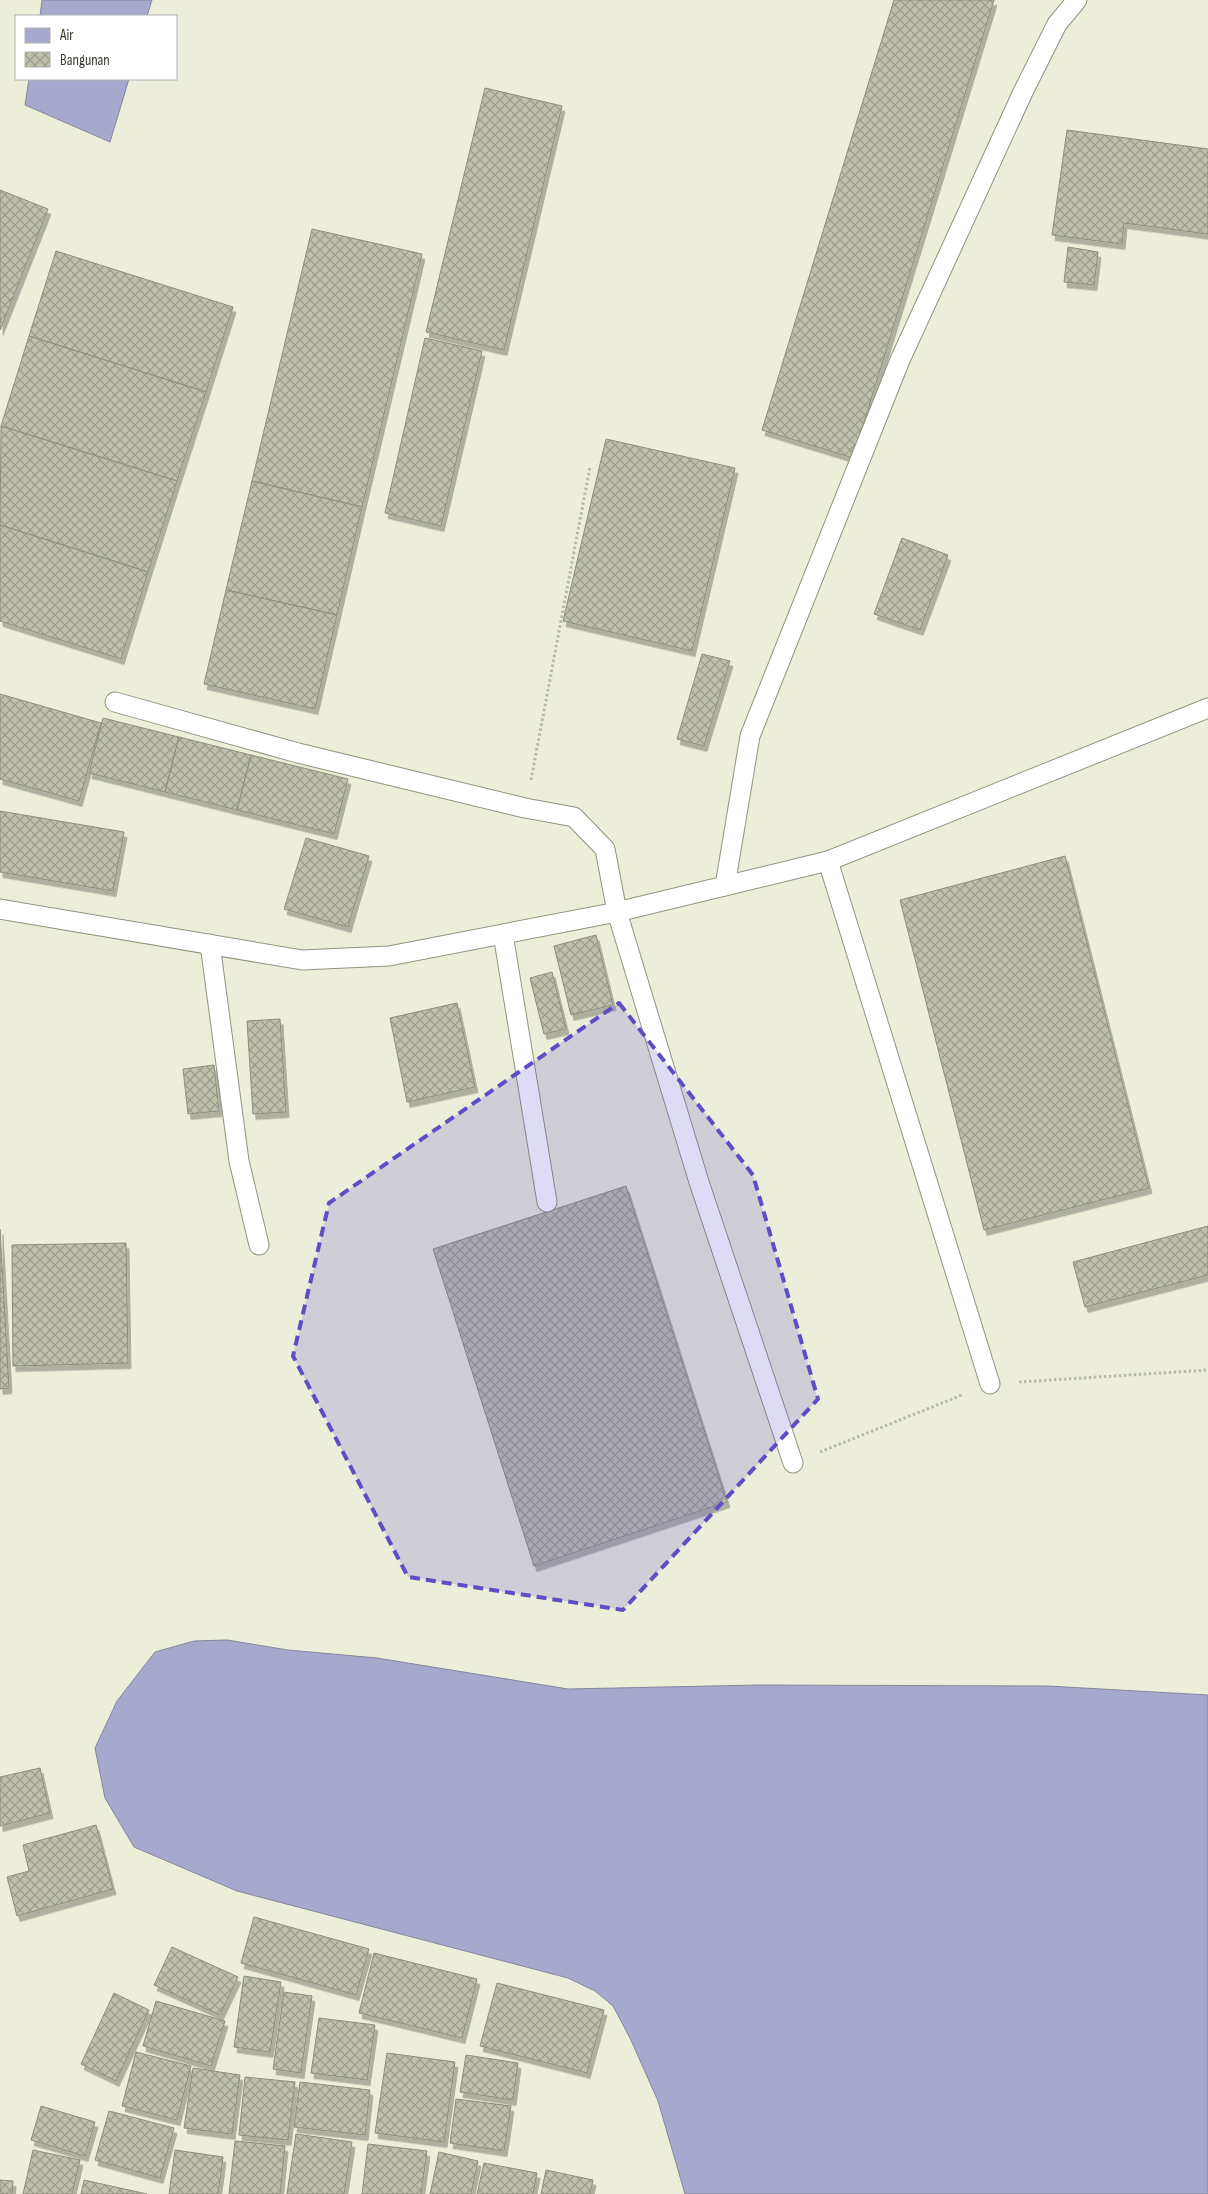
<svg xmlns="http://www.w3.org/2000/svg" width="1208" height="2194" font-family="'Sofia Sans Condensed',sans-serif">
  <defs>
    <pattern id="building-cross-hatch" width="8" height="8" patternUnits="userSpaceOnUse" patternTransform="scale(1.25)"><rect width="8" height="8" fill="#bebfac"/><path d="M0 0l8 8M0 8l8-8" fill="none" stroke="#9c9c8d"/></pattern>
    <filter id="shadow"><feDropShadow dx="3" dy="5.5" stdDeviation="0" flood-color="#0004"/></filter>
  </defs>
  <rect width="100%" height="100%" fill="#edeeda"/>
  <g fill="#a6a8cd" stroke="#86879f">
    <path d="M42,0H152L147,16H40Z"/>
    <path d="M29,79H129L110,142L25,105Z"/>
    <path d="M227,1640L288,1650L377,1658L568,1689L758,1685L1048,1686L1208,1695V2194H685L658,2101L630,2038L613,2006L595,1991L568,1978L237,1891L134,1847L105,1798L95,1748L117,1701L155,1652L194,1641Z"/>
  </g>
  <g fill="url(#building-cross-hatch)" stroke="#8d8d7c" filter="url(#shadow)">
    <path d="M894,0H994L853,458L762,430Z"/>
    <path d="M485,88L562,106L504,350L426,332Z"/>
    <path d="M1067,130L1208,149V234L1124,223L1122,244L1052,235Z"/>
    <path d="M0,190L48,209L0,330Z"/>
    <path d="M312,229L422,254L362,507L252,481Z"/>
    <path d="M1068,247L1098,252L1094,285L1064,282Z"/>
    <path d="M56,251L233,307L206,392L29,336Z"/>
    <path d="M29,336L206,392L177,481L1,426Z"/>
    <path d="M425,338L482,351L441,526L385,513Z"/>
    <path d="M1,426L177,481L148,572L0,525Z"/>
    <path d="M606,439L735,468L692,651L563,621Z"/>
    <path d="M252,481L362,507L337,615L226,590Z"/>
    <path d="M0,525L148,572L121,659L0,621Z"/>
    <path d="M902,538L948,555L920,630L874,614Z"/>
    <path d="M226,590L337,615L315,709L204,684Z"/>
    <path d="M702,654L730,661L704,746L677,739Z"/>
    <path d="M0,694L101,723L79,801L0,779Z"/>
    <path d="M103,718L179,737L165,792L89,773Z"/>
    <path d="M179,737L251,755L237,810L165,792Z"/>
    <path d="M251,755L348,779L334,834L237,810Z"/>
    <path d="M0,811L124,832L113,891L0,872Z"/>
    <path d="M306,838L369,856L348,927L284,909Z"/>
    <path d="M1065,856L1149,1188L984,1230L900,900Z"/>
    <path d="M596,935L613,1005L571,1015L554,946Z"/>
    <path d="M552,972L566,1029L544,1034L530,978Z"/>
    <path d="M457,1003L475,1087L407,1102L390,1018Z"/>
    <path d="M280,1019L286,1112L253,1114L247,1021Z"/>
    <path d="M214,1065L219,1111L188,1114L183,1069Z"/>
    <path d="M626,1186L727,1502L534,1566L433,1249Z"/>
    <path d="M1208,1226V1275L1085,1307L1073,1262Z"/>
    <path d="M0,1229L9,1388L0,1389Z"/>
    <path d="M126,1243L128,1363L13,1366L12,1245Z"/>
    <path d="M40,1768L50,1813L0,1826V1777Z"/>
    <path d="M96,1825L113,1889L17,1916L7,1877L29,1871L23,1845Z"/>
    <path d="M254,1917L369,1949L356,1995L241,1963Z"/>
    <path d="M172,1947L238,1977L220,2015L154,1985Z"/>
    <path d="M374,1953L477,1979L462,2038L359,2013Z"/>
    <path d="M244,1976L281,1982L270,2052L234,2047Z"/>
    <path d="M497,1983L604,2010L587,2073L480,2046Z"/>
    <path d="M284,1992L312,1996L301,2073L273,2069Z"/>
    <path d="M114,1993L149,2010L116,2081L81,2064Z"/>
    <path d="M156,2001L225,2021L211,2066L143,2046Z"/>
    <path d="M319,2018L375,2025L367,2080L311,2073Z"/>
    <path d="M136,2052L191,2066L177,2120L122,2106Z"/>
    <path d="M387,2053L455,2062L444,2142L375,2133Z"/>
    <path d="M466,2055L518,2063L513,2100L460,2092Z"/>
    <path d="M193,2068L240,2075L232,2134L184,2128Z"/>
    <path d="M245,2077L295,2082L288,2140L239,2135Z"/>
    <path d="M300,2082L370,2090L365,2135L294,2127Z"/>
    <path d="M456,2099L511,2106L504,2151L450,2143Z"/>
    <path d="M41,2106L95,2122L85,2156L31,2140Z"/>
    <path d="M109,2111L174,2128L160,2178L95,2160Z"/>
    <path d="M296,2134L352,2142L344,2194H287Z"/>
    <path d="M235,2141L285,2146L280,2194H229Z"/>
    <path d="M368,2144L427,2151L421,2194H362Z"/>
    <path d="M33,2150L80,2160L72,2194H23Z"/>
    <path d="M175,2150L223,2157L218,2194H169Z"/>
    <path d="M439,2152L478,2161L471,2194H430Z"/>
    <path d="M484,2163L537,2173L533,2194H477Z"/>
    <path d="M546,2170L593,2180L590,2194H541Z"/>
    <path d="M0,2180L13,2181L12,2194H0Z"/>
    <path d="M84,2180L147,2194H81Z"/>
  </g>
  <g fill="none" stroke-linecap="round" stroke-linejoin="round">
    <g stroke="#929381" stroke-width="21">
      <g id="service">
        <path d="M115,702L298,753L525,808L574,817L605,849L617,912L699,1182L793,1463"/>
        <path d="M828,861L990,1384"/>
        <path d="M725,886L750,736L900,360L1023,92L1057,24L1077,0"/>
        <path d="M0,909L302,960L389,956L617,912L828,861L1208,708"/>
        <path d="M503,934L547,1202"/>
        <path d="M210,944L239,1161L259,1245"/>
      </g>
    </g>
    <g stroke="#b7b8a8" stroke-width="3" stroke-dasharray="2.5 2.5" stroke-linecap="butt">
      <path d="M531,780L590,467"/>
      <path d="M1019,1382L1208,1370"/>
      <path d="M820,1452L962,1395"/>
    </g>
    <use href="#service" stroke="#fff" stroke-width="19"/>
  </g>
  <path fill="#5c4ec6" fill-opacity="0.2" stroke="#5c4ec6" stroke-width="4" stroke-dasharray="10 6" stroke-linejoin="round" d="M619,1003L753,1175L818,1399L623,1610L408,1577L293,1356L329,1203Z"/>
  <rect x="15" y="15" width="162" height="65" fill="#ffffff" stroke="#b1b1ae"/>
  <rect x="25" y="28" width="25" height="15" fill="#a6a8cd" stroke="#b1b1ae"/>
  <text x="60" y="40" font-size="15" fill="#3b3b34">Air</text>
  <rect x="25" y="52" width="25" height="15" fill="url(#building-cross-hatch)" stroke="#b1b1ae"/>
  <text x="60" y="65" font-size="15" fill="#3b3b34">Bangunan</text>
</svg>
